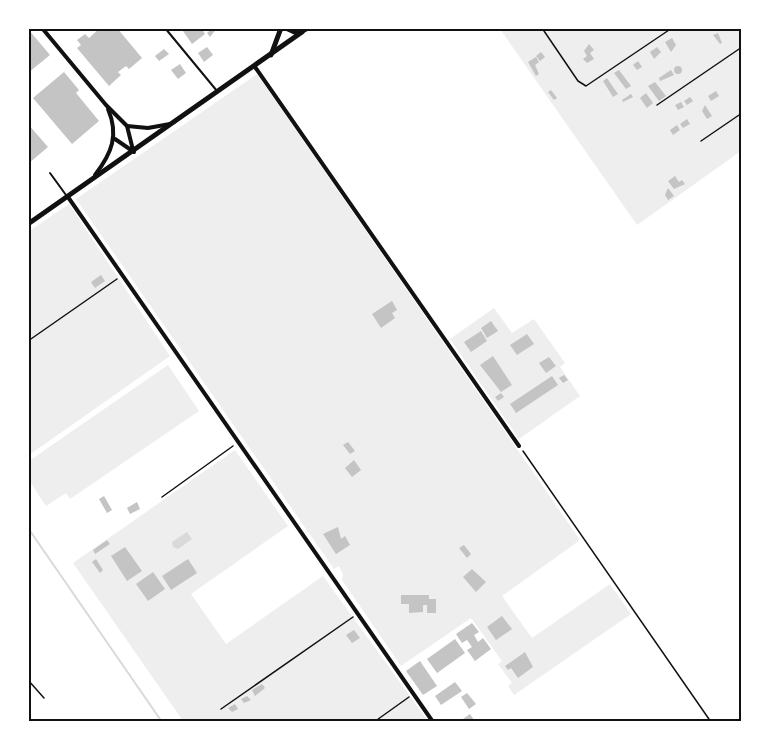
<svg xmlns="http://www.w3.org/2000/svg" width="770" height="750" font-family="'PT Serif',serif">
  <rect width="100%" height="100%" fill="#fff"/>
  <g fill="#eee">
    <path d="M500,29H741V151L637,225Z"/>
    <path d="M257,74L580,540L502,596L532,638L610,584L631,614L514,695L508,686L512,683L498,664L502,661L471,618L401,666L342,580L343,574L339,566L334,569L76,199Z"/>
    <path d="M69,204L170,356L29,455L28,232Z"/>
    <path d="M494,308L512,333L534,319L565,363L560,367L580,396L519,439L450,339Z"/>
    <path d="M168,365L199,411L70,499L66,493L46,506L29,480V461Z"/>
    <path d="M235,450L288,526L191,594L226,644L323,576L428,721H183L73,563Z"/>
  </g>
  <path fill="#d9d9d9" d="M187,532L192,539L178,549L173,547L172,542Z"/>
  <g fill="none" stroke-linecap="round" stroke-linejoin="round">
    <path stroke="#d9d9d9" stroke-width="2" d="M28,528L162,722"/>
  </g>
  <g fill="#c4c4c4">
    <path d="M100,28H117L142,58L129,69L126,66L118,72L121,75L109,86L77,48L81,45L77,40L85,34L89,38Z"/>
    <path d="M181,28H201L205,34L192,44Z"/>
    <path d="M213,28H217L210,37L207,33Z"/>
    <path d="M28,29L50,55L28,73Z"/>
    <path d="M718,33L722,43L720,44L713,35Z"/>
    <path d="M672,38L676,45L671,52L665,42Z"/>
    <path d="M589,44L594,50L590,53L594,59L587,63L583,59L587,56L584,51Z"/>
    <path d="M207,47L213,55L204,62L198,53Z"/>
    <path d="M657,47L661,52L654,59L650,52Z"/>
    <path d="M164,49L169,54L159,61L155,56Z"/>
    <path d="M541,52L545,57L540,61L536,56Z"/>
    <path d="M536,57L539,62L535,65L539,74L536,76L528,62Z"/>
    <path d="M638,61L642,67L637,70L633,65Z"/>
    <path d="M180,64L186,73L178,79L171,70Z"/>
    <circle cx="678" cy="70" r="4"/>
    <path d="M619,70L631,86L626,89L614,73Z"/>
    <path d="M671,70L674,75L660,81L659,78Z"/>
    <path d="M64,72L79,90L76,93L99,121L72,144L33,98Z"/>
    <path d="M607,78L618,94L613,97L603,81Z"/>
    <path d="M655,82L666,96L659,101L648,86Z"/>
    <path d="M551,90L557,98L554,100L548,92Z"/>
    <path d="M716,91L719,96L711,101L708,96Z"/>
    <path d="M646,93L653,103L647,108L640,98Z"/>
    <path d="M631,94L633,97L623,102L622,100Z"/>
    <path d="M690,97L693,101L687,105L684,101Z"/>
    <path d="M681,102L684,107L678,110L675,105Z"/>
    <path d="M705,105L712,116L707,119L702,111Z"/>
    <path d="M687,119L690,124L683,128L680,124Z"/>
    <path d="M28,124L48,147L28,164Z"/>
    <path d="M677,125L680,130L673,135L670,130Z"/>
    <path d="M675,176L679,182L682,180L685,184L674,189L668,181Z"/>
    <path d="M668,188L674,196L668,200L665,195Z"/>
    <path d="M101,275L105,281L95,288L91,282Z"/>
    <path d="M392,301L397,310L392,313L395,318L381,328L372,314Z"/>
    <path d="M491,321L498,331L487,338L481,328Z"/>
    <path d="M481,331L487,341L471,352L464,342Z"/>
    <path d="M527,334L534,344L517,355L510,345Z"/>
    <path d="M493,356L512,385L501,392L480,365Z"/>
    <path d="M549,357L556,366L546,373L539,363Z"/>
    <path d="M564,375L568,380L563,383L559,378Z"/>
    <path d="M552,376L558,385L516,413L510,404Z"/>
    <path d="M501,393L504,397L498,401L495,397Z"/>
    <path d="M348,442L355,451L350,454L343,445Z"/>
    <path d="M354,460L361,470L352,477L345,468Z"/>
    <path d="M104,496L112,510L107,513L99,499Z"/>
    <path d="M137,502L140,509L130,514L127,508Z"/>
    <path d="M338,527L341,539L345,536L350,545L336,554L323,534Z"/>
    <path d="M107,540L110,544L95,554L93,550Z"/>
    <path d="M464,545L471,554L467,558L459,548Z"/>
    <path d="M125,547L142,571L127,581L111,556Z"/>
    <path d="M96,559L103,570L100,573L92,562Z"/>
    <path d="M188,559L197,573L171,590L162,576Z"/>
    <path d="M472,569L486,582L476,592L463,577Z"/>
    <path d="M153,572L165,589L148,601L136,584Z"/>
    <path d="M401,595H429V599H436V613H427V605H423V612L409,613V604H401Z"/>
    <path d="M502,616L512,629L496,640L487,627Z"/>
    <path d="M472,623L479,632L474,635L478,642L483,638L491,649L475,661L467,650L472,647L467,640L462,643L456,634Z"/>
    <path d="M354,630L360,638L352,643L346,635Z"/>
    <path d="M455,639L465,653L437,673L427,659Z"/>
    <path d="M525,652L533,667L518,678L511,668L508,670L505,666Z"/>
    <path d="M420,661L437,686L423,695L406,671Z"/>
    <path d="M455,682L462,691L441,705L435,696Z"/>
    <path d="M262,684L265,688L255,696L252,690Z"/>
    <path d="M467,693L476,704L469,709L461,697Z"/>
    <path d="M247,696L251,700L244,703L241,699Z"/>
    <path d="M235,704L238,709L232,712L228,708Z"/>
    <path d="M470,714L474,720L459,722Z"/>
  </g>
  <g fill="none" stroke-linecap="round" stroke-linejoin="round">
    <g stroke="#111" stroke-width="1.5">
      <path d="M542,28L578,81L586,86L672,28"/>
      <path d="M657,105L742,47"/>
      <path d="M701,141L742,113"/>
      <path d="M28,341L117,279"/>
      <path d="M523,451L711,722"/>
      <path d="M162,497L233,446"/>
      <path d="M28,680L44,698"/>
      <path d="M221,709L353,617"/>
      <path d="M374,722L409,697"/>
    </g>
    <g stroke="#111" stroke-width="2">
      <path d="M165,28L217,91"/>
      <path d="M50,173L66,195"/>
    </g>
    <g stroke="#111" stroke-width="4">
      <path d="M42,28L106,105L127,126L133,150"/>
      <path d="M255,67L519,446"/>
      <path d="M127,126L148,128L170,124"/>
      <path d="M115,139L134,152"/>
      <path d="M95,175C112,153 119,135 108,109"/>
      <path d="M68,197L433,722"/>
    </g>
    <g stroke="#111" stroke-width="5">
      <path d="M271,55L281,28"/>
      <path d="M28,224L302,32"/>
    </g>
    <path stroke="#111" stroke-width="6" d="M287,28L298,33L307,28"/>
  </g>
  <rect width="770" height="750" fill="none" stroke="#ffffff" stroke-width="60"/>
  <rect x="30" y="30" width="710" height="690" fill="none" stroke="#111" stroke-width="2"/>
</svg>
